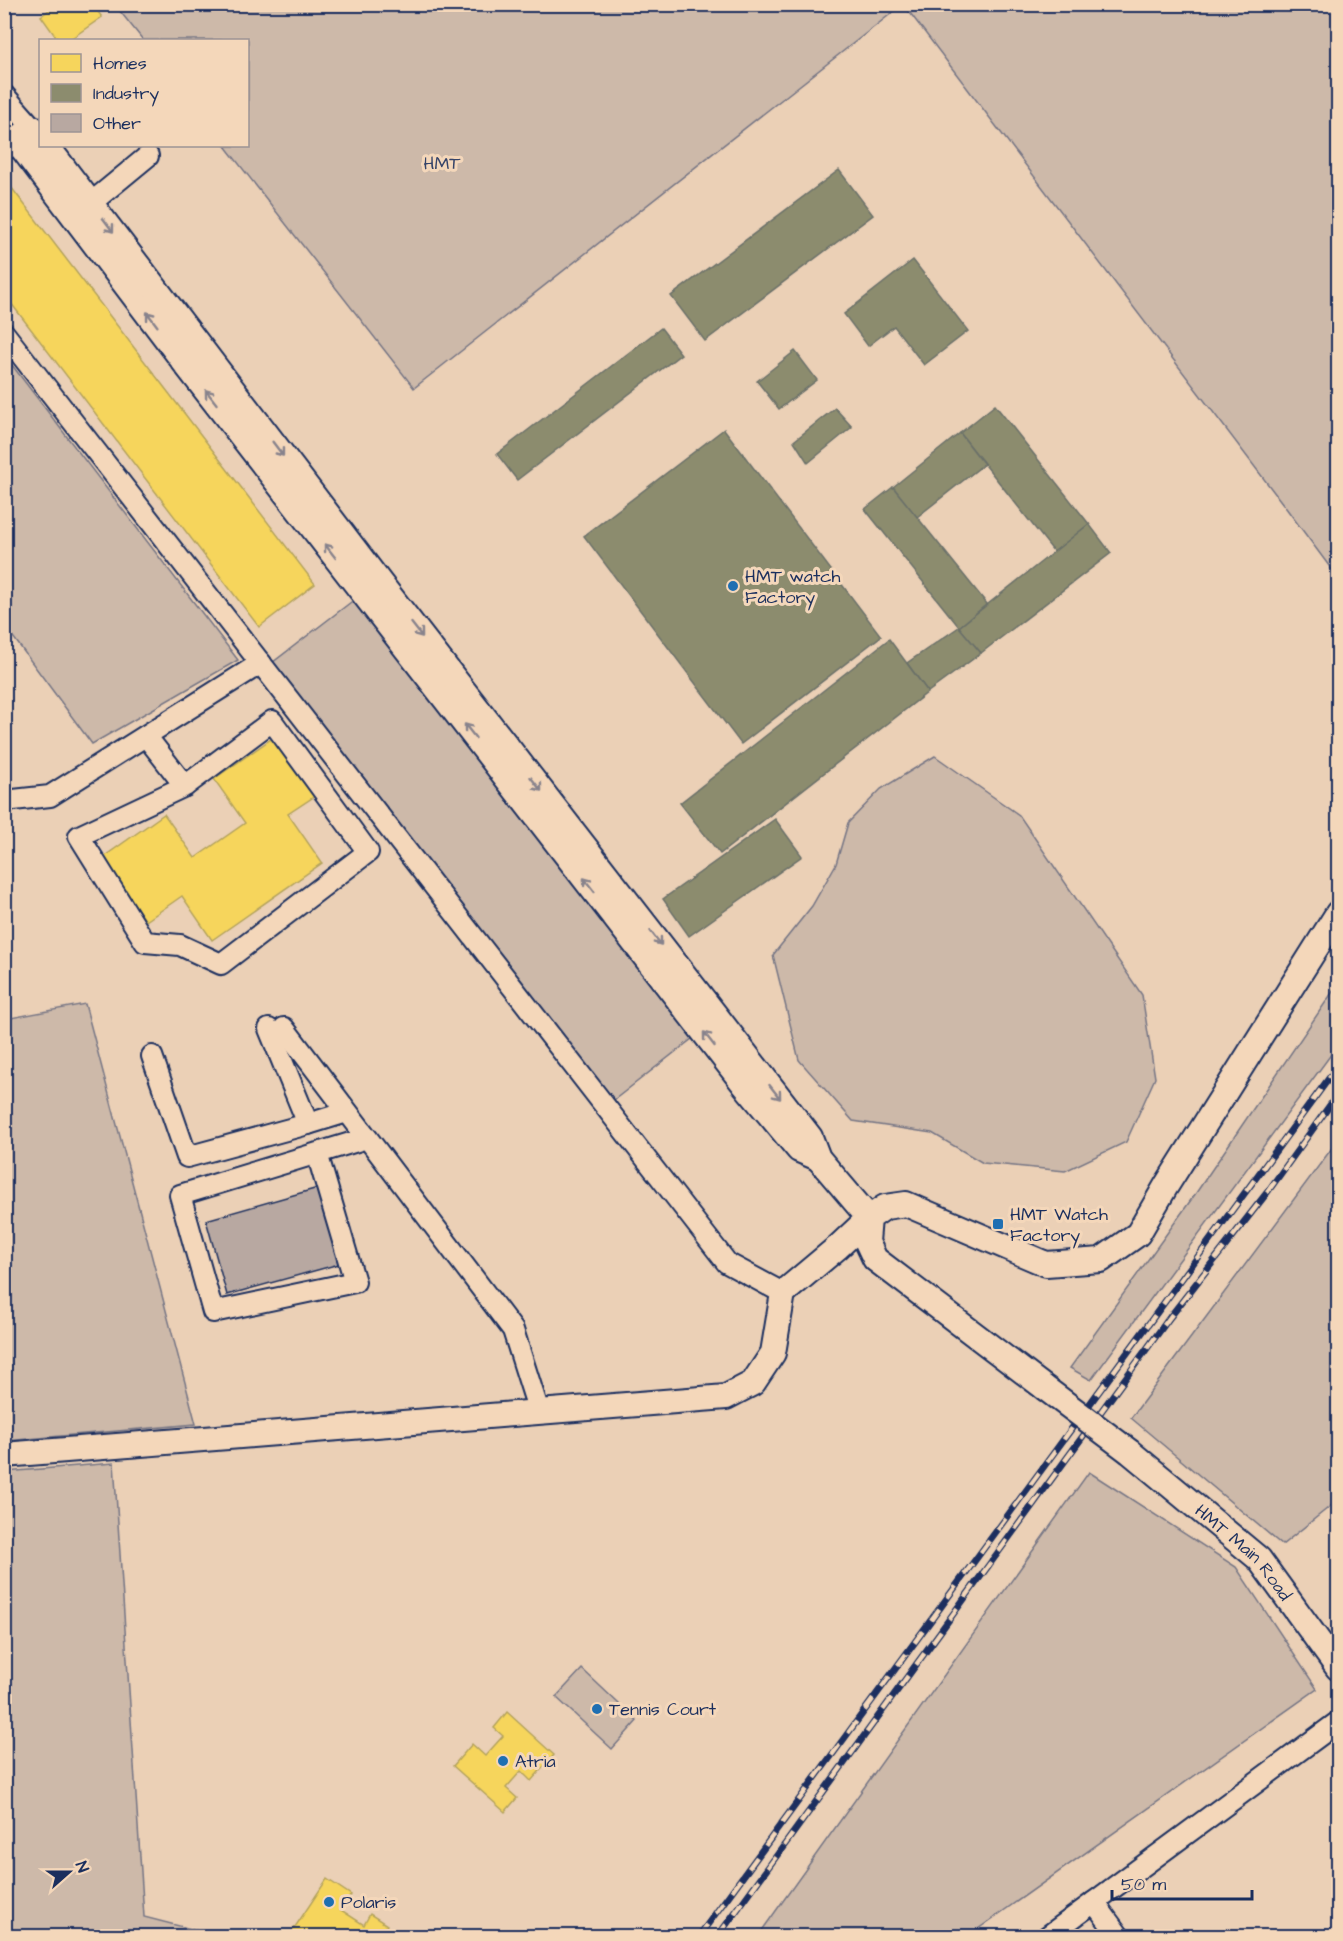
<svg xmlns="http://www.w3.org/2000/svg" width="1343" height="1941" font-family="'Architects Daughter',sans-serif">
  <rect width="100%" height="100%" fill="#ebd0b6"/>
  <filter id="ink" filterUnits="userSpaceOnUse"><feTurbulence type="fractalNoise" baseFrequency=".0167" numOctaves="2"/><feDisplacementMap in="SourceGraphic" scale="12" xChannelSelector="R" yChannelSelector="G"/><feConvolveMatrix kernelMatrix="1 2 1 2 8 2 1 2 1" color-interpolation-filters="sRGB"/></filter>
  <g filter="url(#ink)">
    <g fill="#cdb9a9" stroke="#747484" stroke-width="1.5">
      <path d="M115,5H902L414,388L225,146H248V40H143Z"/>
      <path d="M904,5H1338V578L1283,504Z"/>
      <path d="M5,356L238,660L92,744L5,626Z"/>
      <path d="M355,599L693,1038L610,1103L272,663Z"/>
      <path d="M935,756L1019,815L1142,995L1155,1078L1126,1142L1065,1171L983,1163L932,1133L853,1121L799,1060L773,955L812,906L836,864L848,823L881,789Z"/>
      <path d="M1338,984V1045L1091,1380L1070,1368L1196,1193Z"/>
      <path d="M85,1004L196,1424L5,1441V1019Z"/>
      <path d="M1332,1148L1338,1156V1500L1282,1545L1131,1418Z"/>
      <path d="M114,1463L144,1917L218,1936H5V1472Z"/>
      <path d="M1089,1472L1236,1567L1317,1689L968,1936H758Z"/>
      <path d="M582,1669L637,1721L612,1749L556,1697Z"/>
    </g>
    <g fill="#f6d55c" stroke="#b4a35d" stroke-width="1.5">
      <path d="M57,4H92L102,17L69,40H58L41,16Z"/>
      <path d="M11,187L315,584L259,627L4,294V192Z"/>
      <path d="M274,737L315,796L288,814L322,863L212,940L182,896L146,921L102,858L164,814L195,858L245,823L214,779Z"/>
      <path d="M507,1712L554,1755L531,1781L521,1771L506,1788L517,1798L505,1812L453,1766L472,1744L485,1756L503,1736L494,1728Z"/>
      <path d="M327,1879L351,1895L341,1910L364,1925L370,1914L387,1925L380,1936H316L313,1935L312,1936H289Z"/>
    </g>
    <g fill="#8c8c6e" stroke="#6a7069" stroke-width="1.5">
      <path d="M839,170L873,215L705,341L671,296Z"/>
      <path d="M913,260L968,331L924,365L894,326L868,346L844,314Z"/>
      <path d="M661,328L681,354L517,480L497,454Z"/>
      <path d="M795,351L817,380L779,409L757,381Z"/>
      <path d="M995,405L1089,524L1054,552L960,433Z"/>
      <path d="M835,408L852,427L808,463L794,441Z"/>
      <path d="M724,429L881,636L741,744L584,536Z"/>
      <path d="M960,433L984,464L917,517L893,487Z"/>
      <path d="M893,487L987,604L959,627L865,509Z"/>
      <path d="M1089,524L1111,553L981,653L959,627Z"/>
      <path d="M959,627L981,653L928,692L907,663Z"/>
      <path d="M889,639L928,692L720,854L680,803Z"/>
      <path d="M775,819L802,856L689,936L663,899Z"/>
    </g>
    <path fill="#b8a8a1" stroke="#1b2f5e" stroke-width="1.5" d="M318,1188L339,1264L227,1295L206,1220Z"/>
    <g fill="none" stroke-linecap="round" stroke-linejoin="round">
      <g stroke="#1b2f5e" stroke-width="24">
        <g id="minor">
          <path d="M4,95L33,128"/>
          <path d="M91,203L148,156"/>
          <path d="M4,333L727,1263L783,1293"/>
          <path d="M272,721L368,852L221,964L180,945L145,942L79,836L185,786Z"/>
          <path d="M146,736L185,786"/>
          <path d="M4,801L50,796L261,663"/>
          <path d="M284,1028L513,1330L539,1412"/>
          <path d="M269,1029L308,1124L347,1112"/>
          <path d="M152,1056L187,1157L308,1124"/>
          <path d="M317,1153L355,1282L213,1312L180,1195L367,1138"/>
          <path d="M1094,1902L1119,1936"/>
          <path d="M1048,1936L1338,1722"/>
        </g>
      </g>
      <g stroke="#1b2f5e" stroke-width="28">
        <g id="tertiary">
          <path d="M16,140L187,366L743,1083L799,1150L818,1158"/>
          <path d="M4,148L33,128L40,137"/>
          <path d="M1045,1388L875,1259L867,1242L869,1218L885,1207L906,1204L1046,1264L1101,1260L1138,1234L1166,1186L1338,913"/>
          <path id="s1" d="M1130,1452L1259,1559L1338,1668"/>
          <path d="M4,1455L726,1397L753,1383L773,1353L783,1293L838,1247L869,1218L818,1158L810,1137L381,584L47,146"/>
        </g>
      </g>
      <use href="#minor" stroke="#f4d7ba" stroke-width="20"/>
      <use href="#tertiary" stroke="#f4d7ba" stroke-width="24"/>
      <g stroke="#1b2f5e" stroke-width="7">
        <g id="rail">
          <path d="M699,1936L1338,1066"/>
          <path d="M718,1936L1170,1317L1266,1194L1338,1094"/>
        </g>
      </g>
      <use href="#rail" stroke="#f4d7ba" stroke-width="4.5" stroke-dasharray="14" stroke-linecap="butt"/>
      <g stroke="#1b2f5e" stroke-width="28" stroke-linecap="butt">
        <path id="tertiary-bridge" d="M1045,1388L1130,1452"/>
      </g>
      <use href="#tertiary-bridge" stroke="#f4d7ba" stroke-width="24"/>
    </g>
    <defs><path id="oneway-shaft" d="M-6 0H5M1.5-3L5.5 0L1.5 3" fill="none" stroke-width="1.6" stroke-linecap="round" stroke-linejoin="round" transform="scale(1.5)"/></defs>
    <g stroke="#88838c">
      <use href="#oneway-shaft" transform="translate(108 225) rotate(53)"/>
      <use href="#oneway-shaft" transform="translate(152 319) rotate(-127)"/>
      <use href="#oneway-shaft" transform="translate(211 397) rotate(-128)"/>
      <use href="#oneway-shaft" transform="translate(278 449) rotate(53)"/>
      <use href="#oneway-shaft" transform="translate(330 551) rotate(-128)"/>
      <use href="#oneway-shaft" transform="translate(417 630) rotate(52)"/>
      <use href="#oneway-shaft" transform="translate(470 731) rotate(-128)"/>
      <use href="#oneway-shaft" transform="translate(536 784) rotate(52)"/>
      <use href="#oneway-shaft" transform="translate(589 885) rotate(-128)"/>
      <use href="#oneway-shaft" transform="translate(656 938) rotate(52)"/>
      <use href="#oneway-shaft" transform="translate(709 1039) rotate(-128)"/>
      <use href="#oneway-shaft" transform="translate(775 1092) rotate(52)"/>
    </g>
  </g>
  <g fill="#1f6fb2" stroke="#f4d7ba" stroke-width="2">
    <circle cx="733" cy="586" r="6"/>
    <rect x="992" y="1218" width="12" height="12" rx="3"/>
    <circle cx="597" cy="1709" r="6"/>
    <circle cx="503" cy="1761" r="6"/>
    <circle cx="329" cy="1902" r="6"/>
  </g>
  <g text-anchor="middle" stroke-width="6" stroke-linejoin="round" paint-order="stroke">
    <g font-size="18" fill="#364469" stroke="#f4d7ba">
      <text x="442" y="169">HMT</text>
    </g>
    <g font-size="18" fill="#1b2f5e" stroke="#f4d7ba" text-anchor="start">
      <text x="745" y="582">HMT watch<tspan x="745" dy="21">Factory</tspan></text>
      <text x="1010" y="1220">HMT Watch<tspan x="1010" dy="21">Factory</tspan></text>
      <text x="609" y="1715">Tennis Court</text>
      <text x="515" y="1767">Atria</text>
      <text x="341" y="1908">Polaris</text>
    </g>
    <g font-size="18" fill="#1b2f5e" stroke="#f4d7ba">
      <text dy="6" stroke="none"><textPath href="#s1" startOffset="152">HMT Main Road</textPath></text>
    </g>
  </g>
  <rect width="1343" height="1941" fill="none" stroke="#f4d7ba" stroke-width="24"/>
  <rect x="12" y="12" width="1319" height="1917" fill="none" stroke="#1b2f5e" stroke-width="2" filter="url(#ink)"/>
  <rect x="39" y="39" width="210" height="108" fill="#f4d7ba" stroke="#9d9495" stroke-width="1.5"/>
  <rect x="51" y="54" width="30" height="18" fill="#f6d55c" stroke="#9d9495" stroke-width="1.5"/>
  <text x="93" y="69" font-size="18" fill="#1b2f5e">Homes</text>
  <rect x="51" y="84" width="30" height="18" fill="#8c8c6e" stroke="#9d9495" stroke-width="1.5"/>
  <text x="93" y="99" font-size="18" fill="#1b2f5e">Industry</text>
  <rect x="51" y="114" width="30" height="18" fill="#b8a8a1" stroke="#9d9495" stroke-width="1.5"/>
  <text x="93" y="129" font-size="18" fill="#1b2f5e">Other</text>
  <g transform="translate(69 1872) rotate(69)" stroke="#f4d7ba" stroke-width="4.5" paint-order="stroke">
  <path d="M0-4.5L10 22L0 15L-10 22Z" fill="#1b2f5e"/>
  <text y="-9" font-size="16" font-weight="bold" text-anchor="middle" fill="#1b2f5e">N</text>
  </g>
  <path d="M1112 1890v9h140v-9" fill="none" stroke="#1b2f5e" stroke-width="3"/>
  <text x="1121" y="1890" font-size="18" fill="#1b2f5e" stroke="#f4d7ba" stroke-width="4.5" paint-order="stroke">50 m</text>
</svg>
